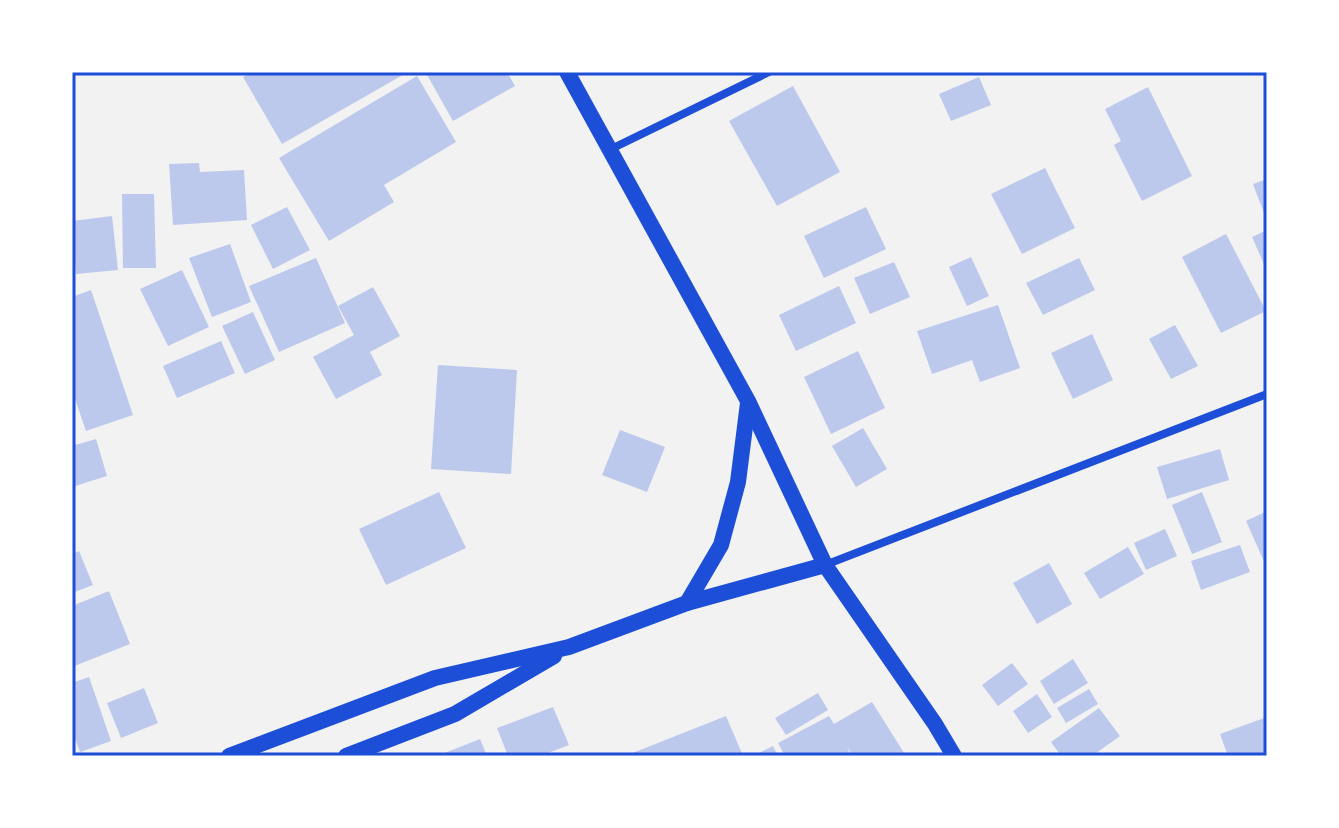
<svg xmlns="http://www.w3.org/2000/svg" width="1339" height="828" font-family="Karla,sans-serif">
  <rect width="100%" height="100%" fill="#f2f2f2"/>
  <g fill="#bdc9ec">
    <path d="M253,72H408L282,144L243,77Z"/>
    <path d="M428,72H507L515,86L453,121L426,73Z"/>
    <path d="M417,76L456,142L384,185L394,202L329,241L279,158Z"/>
    <path d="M979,77L991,105L951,121L939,94Z"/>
    <path d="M793,86L840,172L777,206L729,121Z"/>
    <path d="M1148,87L1192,176L1142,201L1114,145L1121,141L1105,109Z"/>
    <path d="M199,163L200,172L244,170L247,220L173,225L169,164Z"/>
    <path d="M1045,168L1075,228L1022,254L991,194Z"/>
    <path d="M1267,179V221L1253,184Z"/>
    <path d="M122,194H154L156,268H123Z"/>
    <path d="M287,207L310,250L273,269L251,225Z"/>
    <path d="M866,207L886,249L824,278L804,236Z"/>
    <path d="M112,216L118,270L76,274L72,221Z"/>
    <path d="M1267,230V263L1264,264L1252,237Z"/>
    <path d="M1226,234L1266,311L1221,333L1182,257Z"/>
    <path d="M230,244L251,302L212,317L189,258Z"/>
    <path d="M971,257L989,296L967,306L949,267Z"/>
    <path d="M316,258L345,323L279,352L249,286Z"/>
    <path d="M1079,258L1095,290L1043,315L1026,283Z"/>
    <path d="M894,262L910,297L870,314L854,278Z"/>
    <path d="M182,270L209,327L168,346L140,289Z"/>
    <path d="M839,286L856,323L796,351L779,315Z"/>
    <path d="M373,287L400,336L370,352L382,375L336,399L313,357L354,335L338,306Z"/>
    <path d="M91,290L133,415L86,431L72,390V297Z"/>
    <path d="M998,305L1020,368L980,382L972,360L932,374L917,331Z"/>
    <path d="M253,312L275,360L245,374L222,326Z"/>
    <path d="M1175,325L1198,366L1171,379L1149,339Z"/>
    <path d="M1092,334L1113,380L1073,399L1051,353Z"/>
    <path d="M221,341L235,373L177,398L163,366Z"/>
    <path d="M858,351L885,408L831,434L804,377Z"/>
    <path d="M438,365L517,370L511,474L431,469Z"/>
    <path d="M863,428L887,469L856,487L832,446Z"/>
    <path d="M620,430L665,447L647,492L602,475Z"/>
    <path d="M96,439L107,476L72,487V446Z"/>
    <path d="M1220,449L1229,480L1167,499L1157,467Z"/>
    <path d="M439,492L466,548L386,585L359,529Z"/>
    <path d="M1202,492L1222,542L1192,554L1172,505Z"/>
    <path d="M1267,511V568L1246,521Z"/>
    <path d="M1165,529L1177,556L1146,570L1134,543Z"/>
    <path d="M1240,545L1250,572L1201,590L1191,561Z"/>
    <path d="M1128,547L1144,574L1100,599L1084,573Z"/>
    <path d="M79,551L93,585L72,593V554Z"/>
    <path d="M1049,563L1072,604L1037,624L1013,583Z"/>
    <path d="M109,591L130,644L72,667V606Z"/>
    <path d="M1073,659L1088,683L1054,704L1040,681Z"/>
    <path d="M1012,663L1028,684L998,706L982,685Z"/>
    <path d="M89,677L111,741L80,752L72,730V683Z"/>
    <path d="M144,688L158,723L121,738L107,703Z"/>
    <path d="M1089,689L1098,704L1066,723L1057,708Z"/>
    <path d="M818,693L828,710L786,735L775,718Z"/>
    <path d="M1037,694L1052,717L1028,733L1013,711Z"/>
    <path d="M872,702L906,756H853L847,747L851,756H785L778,743L829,716L834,724Z"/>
    <path d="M553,707L569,745L540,756H508L497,728Z"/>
    <path d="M1099,708L1120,736L1092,756H1061L1051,742Z"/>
    <path d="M726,716L743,756H625Z"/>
    <path d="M1267,717V756H1228L1220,734Z"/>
    <path d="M480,739L487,756H437Z"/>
    <path d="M773,746L778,756H753Z"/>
  </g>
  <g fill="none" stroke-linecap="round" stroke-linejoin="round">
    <g stroke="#1d4ed8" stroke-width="8">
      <path d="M609,150L769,72"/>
      <path d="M825,565L1267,394"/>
    </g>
    <g stroke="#1d4ed8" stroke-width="16">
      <path d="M567,72L748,401L825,565L935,724L954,756"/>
      <path d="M687,603L721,545L738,482L748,403"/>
      <path d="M229,756L435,678L569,647L687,603L825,565"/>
      <path d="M346,756L455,714L554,656"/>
    </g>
  </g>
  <rect width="1339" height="828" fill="none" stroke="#ffffff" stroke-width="148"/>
  <rect x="74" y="74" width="1191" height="680" fill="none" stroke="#1d4ed8" stroke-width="3"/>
</svg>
